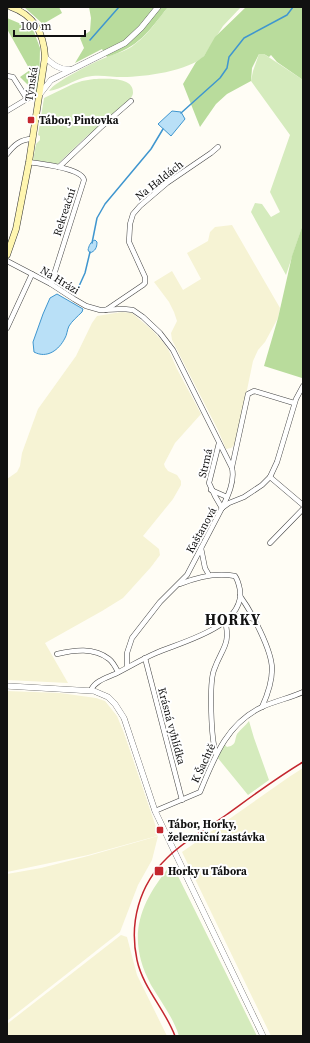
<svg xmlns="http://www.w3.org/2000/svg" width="310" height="1043" font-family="'Source Serif 4',serif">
  <rect width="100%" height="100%" fill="#fffdf5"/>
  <g fill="#f6f3d4">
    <path d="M232,225L280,308L278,318L265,342L258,350L253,361L236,443L231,448L226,449L218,430L172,340L171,333L177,321L174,312L169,302L154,282L172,271L183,290L201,279L187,253L208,241L210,232L215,227Z"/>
    <path d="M122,312L132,313L152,330L163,342L169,351L177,369L201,414L175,443L164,464L165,467L168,471L177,475L181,481V485L173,499L143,536L159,549L160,555L151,567L123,598L102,611L45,643L68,683L7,680V479L17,472L20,466L22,453L38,409L76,356L92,323L97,316Z"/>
    <path d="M7,691L60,693L96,698L105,701L117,716L124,733L158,833L157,836L88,855L7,872Z"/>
    <path d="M303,768V1036H271L182,852L289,777Z"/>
    <path d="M158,836L152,860L138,885L120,932L7,1021V874L41,868L88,856Z"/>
    <path d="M121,935L127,937L137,975L167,1036H7V1024Z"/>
  </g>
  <g fill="#d5ebbd">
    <path d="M168,7H241L223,26L204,56C189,71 144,77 123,77C111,77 98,74 86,77C73,80 62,89 49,91C54,82 96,61 107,57C117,53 127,51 135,44C148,35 158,19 168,7Z"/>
    <path d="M259,54H264L303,80V224L286,275L251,212L255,203L262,204L271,217L280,212L270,192L290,135L251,81L253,71Z"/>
    <path d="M94,79C105,79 134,76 133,93C133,102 95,129 87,136C77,145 67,155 58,164L33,160L36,144L40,140V136L38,135L44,98L73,84L82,81Z"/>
    <path d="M249,721L254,738L269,780L248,795L217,757L224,744L227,747C237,745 234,741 237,734C240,730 246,725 249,721Z"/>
    <path d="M170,866H173L257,1036H179C173,1017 161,1002 151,985C126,938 139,904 170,866Z"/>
  </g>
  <g fill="#b9dc9c">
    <path d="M24,7H59L62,13L43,24Z"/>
    <path d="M89,7H168C148,32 139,47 107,57L102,49L75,63L84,48L80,38L90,31L91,18Z"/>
    <path d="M246,7H303V80L277,62L271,55L269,57L264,54H259L252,68L251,81L227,94L216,104L200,127L183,84L196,62L204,56L215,37Z"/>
    <path d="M7,18L33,29L40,48L39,96L20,77L30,70L7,29Z"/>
    <path d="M303,224V374L302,378L264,366L278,318L292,256Z"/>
  </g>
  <g fill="#b9e0f7" stroke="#3f96cf">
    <path d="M172,111L181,112L185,119L171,136L158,124Z"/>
    <path d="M95,240L97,242C97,248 95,251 90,253L88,250C89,246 90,242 95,240Z"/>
    <path d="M57,294L83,309L82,312C78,316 72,321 69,326C67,330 67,335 65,338C59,350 47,359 34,352L33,342L43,314L50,298Z"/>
  </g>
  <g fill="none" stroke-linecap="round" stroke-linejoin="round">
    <g stroke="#3f96cf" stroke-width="1.5">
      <path d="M90,40L119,7"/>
      <path d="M181,113L220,78L227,68L229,57L244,38L287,15L293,7"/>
      <path d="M92,243L97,218L105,204L151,149L163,129"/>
      <path d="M75,295L85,273L90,252"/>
    </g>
    <g stroke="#444" stroke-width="5.5">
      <g id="minor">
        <path d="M7,76L13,77L27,99"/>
        <path d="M7,111L27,99L40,94"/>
        <path d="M7,154C14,145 21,139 32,139"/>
        <path d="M29,162C40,164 82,168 84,180L51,284"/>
        <path d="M59,167L100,128L131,101"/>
        <path d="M7,261L51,284L74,299L86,306L100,310L124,309L133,310L143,317L160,333L173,350L232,468C235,481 228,496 222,508"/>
        <path d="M106,310L143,285L145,283V277L129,242L130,224L133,214L140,206L167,183L211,153L218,147"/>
        <path d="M7,328L32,274"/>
        <path d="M219,443L209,483L215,496L222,508"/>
        <path d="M232,467L248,394L254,391L294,403"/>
        <path d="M270,477L303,505"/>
        <path d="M211,490L227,497"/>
        <path d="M270,543L303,509"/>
        <path d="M201,548L205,568L209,575"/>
        <path d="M240,596C251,611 272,650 272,669C272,682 267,696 262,707"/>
        <path d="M230,616H244L254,619"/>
        <path d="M57,654C74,650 94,647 109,659C113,662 116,668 118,672"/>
        <path d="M145,658L182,800"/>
        <path d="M127,667V653L132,638L160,602L187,575L222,508L229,503L244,497L262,485L270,477L277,462L296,399L303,386"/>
        <path d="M91,690C95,681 106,678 115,674C129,667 142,659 156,653C181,642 245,627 240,590C239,585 238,580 235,576C216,572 197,577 180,584"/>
        <path d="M216,753C211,740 209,683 214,670C222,647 231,646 225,620"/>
        <path d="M155,811L200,792C214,758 227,723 262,707C275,701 290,698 303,692"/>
      </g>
    </g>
    <g stroke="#444" stroke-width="6">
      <g id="tertiary">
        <path d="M45,57C52,64 59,70 69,69"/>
        <path d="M40,94L51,80L125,43L141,28L158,7"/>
        <path d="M7,686L94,691L108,697L115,704L124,718L155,811L263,1036"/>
      </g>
    </g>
    <g stroke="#333" stroke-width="7">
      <path id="secondary" d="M7,255L16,229L29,162L45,57C44,34 34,15 11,7"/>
    </g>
    <use href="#minor" stroke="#fff" stroke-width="4.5"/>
    <use href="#tertiary" stroke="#fff" stroke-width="5.5"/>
    <use href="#secondary" stroke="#fff6b0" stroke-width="6"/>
    <path stroke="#c4262e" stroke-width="1.5" d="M175,1036C165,1009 143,988 137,960C129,923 139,885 167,858C184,841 206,829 226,815C251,797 276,778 303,762"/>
  </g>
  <g fill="#c4262e" stroke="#fff" stroke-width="1.5">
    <rect x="27" y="116" width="8" height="8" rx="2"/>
    <rect x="156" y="826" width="8" height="8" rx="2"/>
    <rect x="154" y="866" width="10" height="10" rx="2"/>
  </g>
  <g text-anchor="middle" stroke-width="4" stroke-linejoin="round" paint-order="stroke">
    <g font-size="11" fill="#111" stroke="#fff">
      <text transform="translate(31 84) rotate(-81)" y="4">Týnská</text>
      <text transform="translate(159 180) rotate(-38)" y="4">Na Haldách</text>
      <text transform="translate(64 212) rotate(-72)" y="4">Rekreační</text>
      <text transform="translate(60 280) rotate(31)" y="4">Na Hrázi</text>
      <text transform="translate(205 463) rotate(-77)" y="4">Strmá</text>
      <text transform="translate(201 530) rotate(-61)" y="4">Kaštanová</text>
      <text transform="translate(172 726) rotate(75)" y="4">Krásná vyhlídka</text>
      <text transform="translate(203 763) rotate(-65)" y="4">K Šachtě</text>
    </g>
    <g font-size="11" font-weight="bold" fill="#111" stroke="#fff" text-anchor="start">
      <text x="39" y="124">Tábor, Pintovka</text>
      <text x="168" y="828">Tábor, Horky,<tspan x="168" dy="13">železniční zastávka</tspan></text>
      <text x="168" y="875">Horky u Tábora</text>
    </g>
    <g font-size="15" font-weight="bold" letter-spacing="1" fill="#111" stroke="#fff">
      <text x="233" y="625">HORKY</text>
    </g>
  </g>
  <rect width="310" height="1043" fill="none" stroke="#111111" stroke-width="16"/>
  <path d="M14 30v6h71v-6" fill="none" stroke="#111111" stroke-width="2"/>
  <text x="20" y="30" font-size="12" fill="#111111" stroke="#ffffff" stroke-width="3" paint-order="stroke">100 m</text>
</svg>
